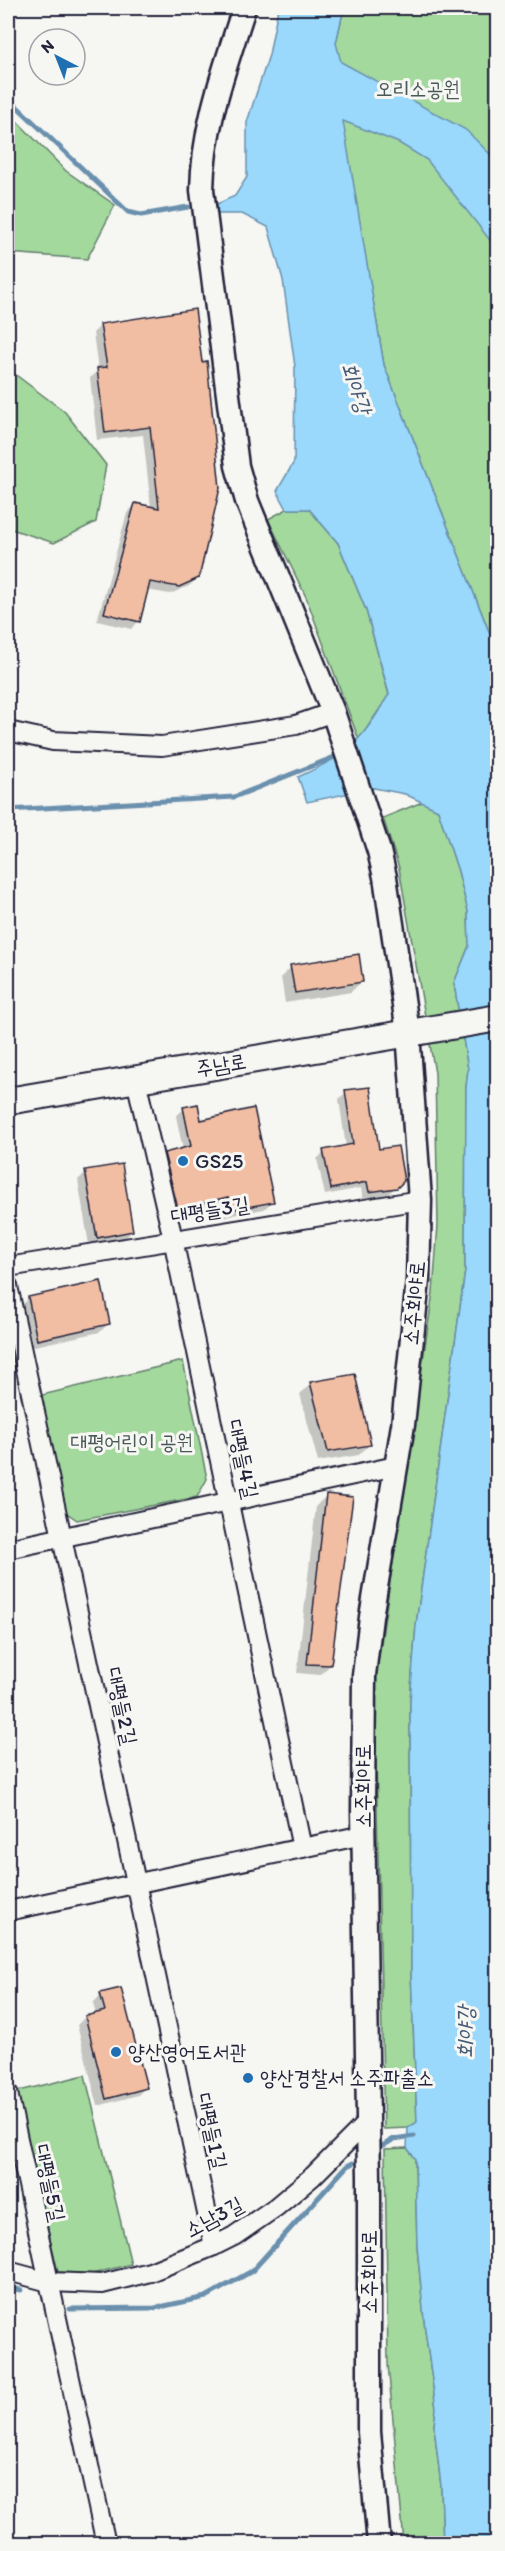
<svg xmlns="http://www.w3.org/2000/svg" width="505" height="2551" font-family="Itim,'Poor Story',sans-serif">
  <rect width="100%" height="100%" fill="#f6f6f2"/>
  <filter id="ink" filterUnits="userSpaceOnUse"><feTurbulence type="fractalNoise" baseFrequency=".0167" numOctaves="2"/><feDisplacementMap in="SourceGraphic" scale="12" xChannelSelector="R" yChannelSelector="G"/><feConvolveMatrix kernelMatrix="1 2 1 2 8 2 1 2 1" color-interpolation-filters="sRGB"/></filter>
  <g filter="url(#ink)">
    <g fill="#a3d99d" stroke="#627e6c" stroke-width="1.5">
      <path d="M344,8H497V652L384,365L332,60Z"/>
      <path d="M8,112L66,171L115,205L87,259L8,253Z"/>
      <path d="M8,369L65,412L106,465L96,522L54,543L8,528Z"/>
      <path d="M287,509H309L338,543L366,610L389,695L359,740L306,597L268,519Z"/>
      <path d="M422,802L438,810L458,871L468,911L469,946L454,983L468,1069L466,1088L465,1271L416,1625L410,1701L411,1971L417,2122L408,2128L384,2129L375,1715L377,1670L433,1292L438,1225L435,1073L399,868L383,818Z"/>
      <path d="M183,1361L207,1479L197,1497L77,1520L64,1511L38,1396Z"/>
      <path d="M85,2075L131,2264L92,2274L58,2272L15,2092Z"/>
      <path d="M407,2148L415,2158L417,2246L425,2330L436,2408L434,2426L441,2486L443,2543H404L388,2364L385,2149Z"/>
    </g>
    <path fill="#9ad9fb" stroke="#6a90ae" stroke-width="1.5" d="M278,8H344L336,43L341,62L466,130L497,161V249L427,160L399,143L343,121L384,365L497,652V2543H443L441,2486L434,2426L436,2408L425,2330L417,2246L415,2158L407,2148L408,2128L417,2122L411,1971L410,1701L416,1625L465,1271L466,1088L468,1069L454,983L469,946L468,911L458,871L438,810L405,794L374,788L307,802L298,777C350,753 360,743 389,694L366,610L338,543L309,509H287L277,491L294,462L295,367L283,280L268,227L242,214H217V204L235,196L247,177V122L269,55Z"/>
    <g fill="#0003">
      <path d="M193,311L198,578L189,586L170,594L146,590L139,621L131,629L97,621L127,513L135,505L151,508L143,435L97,440L90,378L98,370L93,333L101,325Z"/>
      <path d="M291,967L361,982L351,992L285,1003L281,977Z"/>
      <path d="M346,1092L378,1151L402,1181L388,1194L363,1198L361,1188L325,1195L317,1159L324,1152L346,1147L339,1099Z"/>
      <path d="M184,1109L200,1122L272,1202L264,1209L223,1217L221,1203L170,1216L158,1161L165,1154L183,1150L176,1116Z"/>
      <path d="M86,1172L132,1231L124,1239L89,1245L78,1180Z"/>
      <path d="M29,1298L108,1324L100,1332L30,1347L21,1306Z"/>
      <path d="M311,1384L369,1445L359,1455L318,1462L300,1394Z"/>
      <path d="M326,1496L330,1665L320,1675L297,1673L316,1506Z"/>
      <path d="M101,1995L146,2087L138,2095L98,2106L77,2025L85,2017L96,2015L93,2003Z"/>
    </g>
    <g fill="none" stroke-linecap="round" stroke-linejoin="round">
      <g stroke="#6a90ae" stroke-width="5">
        <path d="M8,98L128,212L141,215L188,207"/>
        <path d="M8,810L234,797L342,754"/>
        <path d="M384,2145L394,2139L414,2136"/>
        <path d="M8,2288L21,2290"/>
        <path d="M70,2309L155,2308L206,2297L252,2271L347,2166L353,2163"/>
      </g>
    </g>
    <g fill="#f2bea3" stroke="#22223b" stroke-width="1.5">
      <path d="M195,309L202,362L207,361L220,488L199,578L179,587L150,582L140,622L104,613L135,503L159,508L150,427L105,433L97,368L107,367L100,324Z"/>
      <path d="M359,954L363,982L295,993L290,965Z"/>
      <path d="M370,1087L379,1149L398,1146L404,1181L397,1188L369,1192L367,1182L331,1189L323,1150L353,1144L345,1090Z"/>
      <path d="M198,1104L201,1120L254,1108L274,1202L231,1210L228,1197L178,1209L164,1153L191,1146L183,1107Z"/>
      <path d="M122,1164L133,1231L97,1238L85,1170Z"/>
      <path d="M101,1281L110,1324L37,1340L28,1297Z"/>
      <path d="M355,1374L371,1445L328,1452L310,1382Z"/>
      <path d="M326,1494L353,1497L331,1665L307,1664Z"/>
      <path d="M121,1988L147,2088L106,2099L85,2016L105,2011L100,1993Z"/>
    </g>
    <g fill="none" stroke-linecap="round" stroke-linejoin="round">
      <g stroke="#22223b" stroke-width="22">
        <g id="minor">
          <path d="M8,731L53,741L162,746L296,725L333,712"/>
          <path d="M136,1080L173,1239L302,1848"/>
          <path d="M8,1267L420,1200"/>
          <path d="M8,1286C79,1605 144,1926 214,2246"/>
          <path d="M8,1549L396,1466"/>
          <path d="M8,1911L363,1835"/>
          <path d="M8,2093L106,2544"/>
          <path d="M8,2271L49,2282L102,2284L150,2272L214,2246L234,2236L276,2207L313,2176L368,2121"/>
        </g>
      </g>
      <g stroke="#22223b" stroke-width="27">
        <path id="tertiary" d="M244,8C225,68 203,126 202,190L237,466L247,501L333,712L379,851L385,877L408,1032L420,1200L418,1280L403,1425L371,1617L364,1675L363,1811L369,2178V2432L379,2544"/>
      </g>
      <g stroke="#22223b" stroke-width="30">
        <path id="secondary" d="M8,1101L498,1018"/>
      </g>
      <use href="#minor" stroke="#f6f6f2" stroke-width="18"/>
      <use href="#tertiary" stroke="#f6f6f2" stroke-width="22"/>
      <use href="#secondary" stroke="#f6f6f2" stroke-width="26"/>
    </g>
  </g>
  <g fill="#1f6fb2" stroke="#f6f6f2" stroke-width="2">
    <circle cx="183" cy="1161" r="6"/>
    <circle cx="116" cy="2052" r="6"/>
    <circle cx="248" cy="2078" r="6"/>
  </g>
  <g text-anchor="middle" stroke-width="6" stroke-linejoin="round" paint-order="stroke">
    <g font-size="21" fill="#495958" stroke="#f6f6f2">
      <text x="418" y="96">오리소공원</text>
      <text x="132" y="1449">대평어린이 공원</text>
    </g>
    <g font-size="21" fill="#22223b" stroke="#f6f6f2">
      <text transform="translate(221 1065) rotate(-10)" y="7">주남로</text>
      <text transform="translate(210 1210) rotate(-9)" y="7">대평들3길</text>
      <text transform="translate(414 1303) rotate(-85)" y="7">소주회야로</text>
      <text transform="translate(243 1459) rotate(78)" y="7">대평들4길</text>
      <text transform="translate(122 1706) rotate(78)" y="7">대평들2길</text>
      <text transform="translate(363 1786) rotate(-90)" y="7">소주회야로</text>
      <text transform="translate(212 2131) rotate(78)" y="7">대평들1길</text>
      <text transform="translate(50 2183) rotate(78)" y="7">대평들5길</text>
      <text transform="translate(214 2217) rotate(-28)" y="7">소남3길</text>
      <text transform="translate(369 2272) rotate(-90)" y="7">소주회야로</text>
    </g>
    <g font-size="21" fill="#22223b" stroke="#f6f6f2" text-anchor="start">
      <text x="195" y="1168">GS25</text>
      <text x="128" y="2059">양산영어도서관</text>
      <text x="260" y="2085">양산경찰서 소주파출소</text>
    </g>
    <g font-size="22" font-style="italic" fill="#465975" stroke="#f6f6f2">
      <text transform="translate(357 388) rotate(71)" y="8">회야강</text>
      <text transform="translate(465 2032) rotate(-90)" y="8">회야강</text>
    </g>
  </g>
  <rect width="505" height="2551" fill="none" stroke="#f6f6f2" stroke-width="30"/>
  <rect x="15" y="15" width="475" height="2521" fill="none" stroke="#22223b" stroke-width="2" filter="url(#ink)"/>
  <g transform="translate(57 57) rotate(318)"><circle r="28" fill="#f6f6f2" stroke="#a1a1a9" stroke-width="1.5"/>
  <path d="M0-4.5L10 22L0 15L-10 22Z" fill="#1f6fb2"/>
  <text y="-9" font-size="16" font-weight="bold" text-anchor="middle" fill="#22223b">N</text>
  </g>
</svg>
